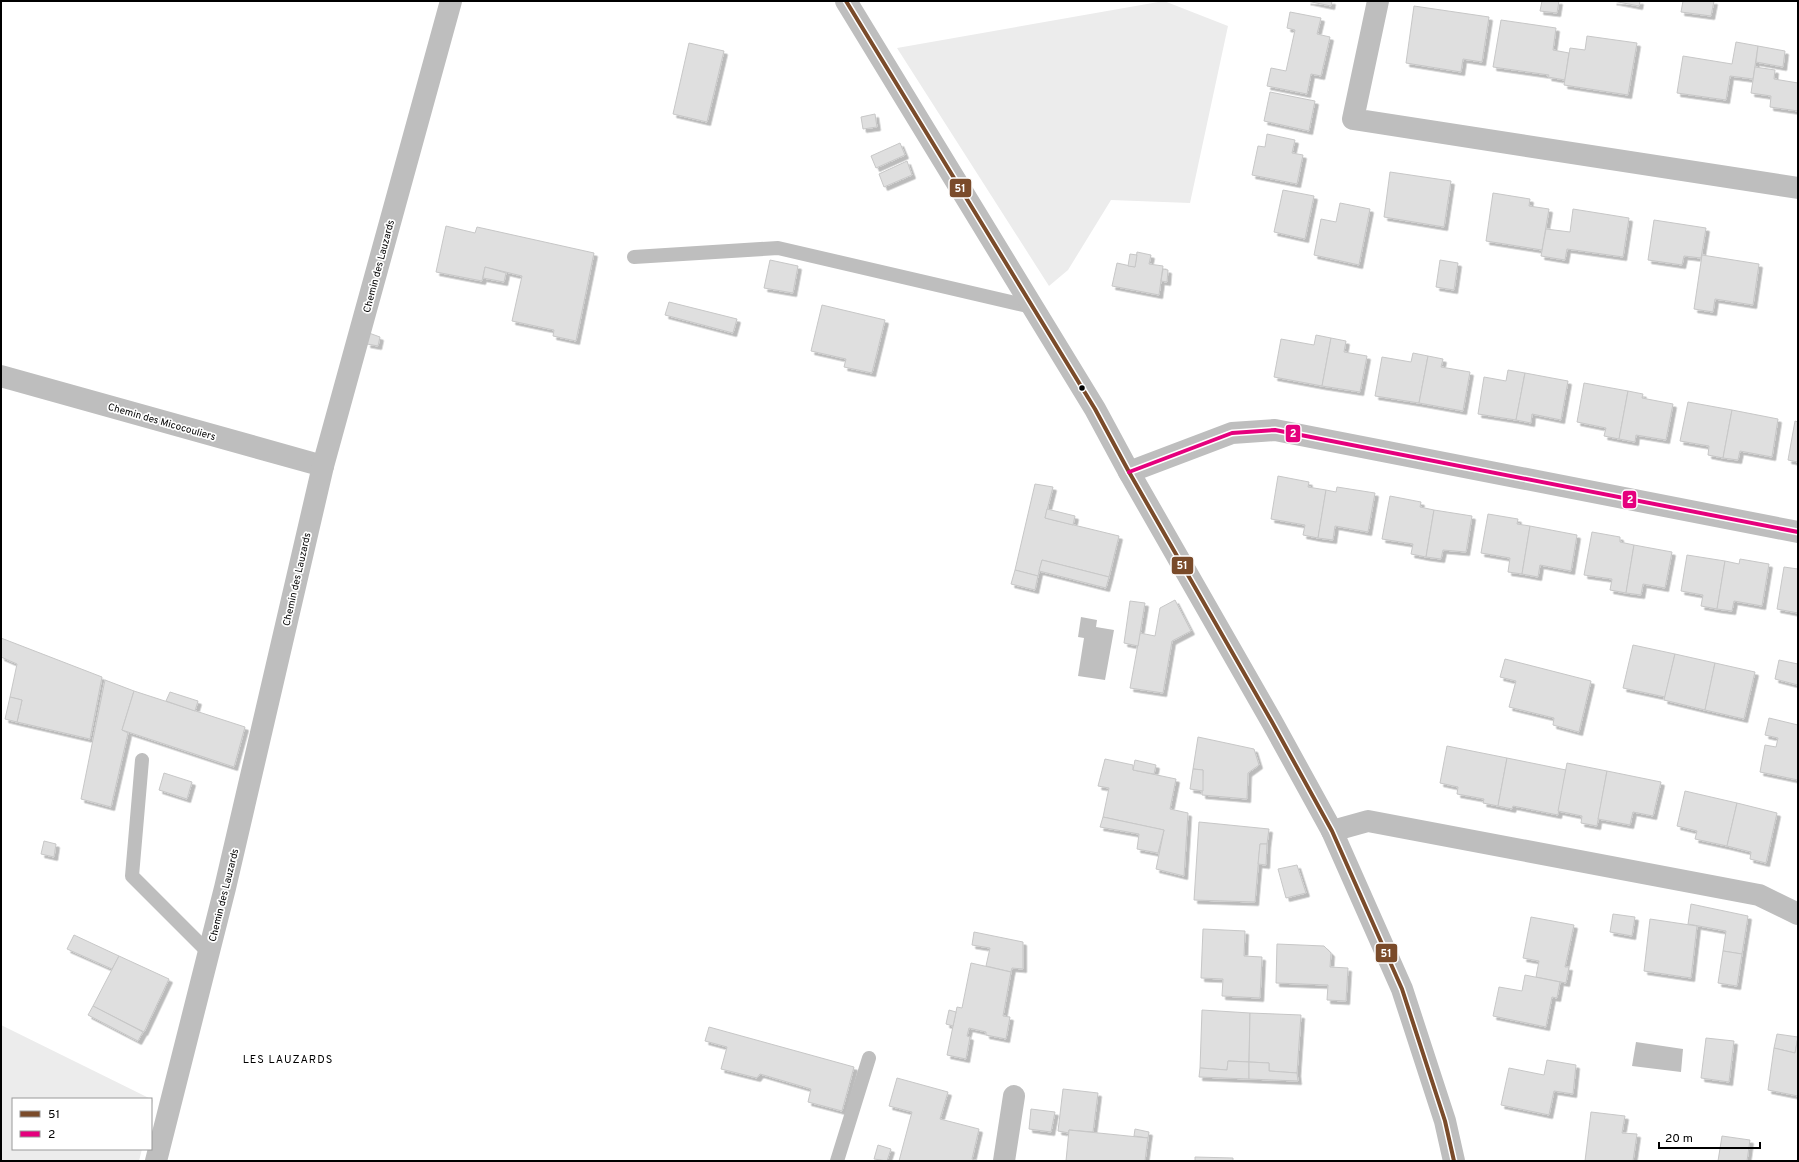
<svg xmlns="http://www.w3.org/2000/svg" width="1799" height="1162" font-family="Overpass,sans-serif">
  <defs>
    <filter id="shadow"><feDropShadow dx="3.5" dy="3.5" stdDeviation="0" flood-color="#0004"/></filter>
  </defs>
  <rect width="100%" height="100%" fill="#fff"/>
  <g fill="#ececec">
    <path d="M1164,1L1228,26L1190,203L1111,200L1068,270L1049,286L897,48Z"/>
    <path d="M1,1025L153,1100L151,1110V1099H13V1149H142L139,1161H1Z"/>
  </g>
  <g fill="#bfbfbf">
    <path d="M1081,617L1097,620L1096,627L1114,630L1105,680L1078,676L1084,638L1078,637Z"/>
    <path d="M1636,1042L1683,1049L1681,1072L1632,1066Z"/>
  </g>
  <g fill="#dfdfdf" stroke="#c7c7c7" filter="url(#shadow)">
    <path d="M1307,1H1332L1331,6Z"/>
    <path d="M1542,1H1559L1557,13L1540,11Z"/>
    <path d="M1613,1H1640L1639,6Z"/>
    <path d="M1683,1H1714L1711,16L1681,12Z"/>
    <path d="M1414,6L1489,17L1482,62L1463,59L1461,72L1406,63Z"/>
    <path d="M1290,12L1321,18L1317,34L1330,37L1321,76L1311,74L1307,94L1267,86L1271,68L1286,71L1295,30L1287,28Z"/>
    <path d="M1501,20L1556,28L1553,50L1569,53L1565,80L1548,77L1549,75L1493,67Z"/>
    <path d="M1587,36L1637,43L1628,95L1564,85L1570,48L1585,50Z"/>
    <path d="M1736,42L1758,46L1753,79L1730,76L1726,100L1677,93L1683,56L1732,64Z"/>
    <path d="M689,43L724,51L707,122L673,114Z"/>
    <path d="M1758,46L1785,51L1783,67L1756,62Z"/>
    <path d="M1755,67L1775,70L1774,79L1798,83V111L1770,107L1771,96L1751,93Z"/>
    <path d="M1270,92L1315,101L1309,131L1264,121Z"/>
    <path d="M875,114L877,127L863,129L861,117Z"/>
    <path d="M1267,134L1295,140L1292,153L1303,155L1297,184L1252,175L1258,146L1265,147Z"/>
    <path d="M900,143L905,155L876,168L871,156Z"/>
    <path d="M907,161L912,175L884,187L879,174Z"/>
    <path d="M1390,172L1451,181L1444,227L1384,217Z"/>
    <path d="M1283,190L1314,196L1305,239L1274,232Z"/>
    <path d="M1493,193L1530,199L1529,206L1549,209L1542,250L1486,241Z"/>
    <path d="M1340,203L1370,209L1359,265L1314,255L1321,219L1336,222Z"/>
    <path d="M1573,209L1629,218L1623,257L1567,249L1565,260L1541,256L1546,229L1570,232Z"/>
    <path d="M1654,220L1706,228L1701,258L1684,256L1682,265L1648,260Z"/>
    <path d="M446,226L475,233L477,227L594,253L576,341L553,336L554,330L512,321L522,276L485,267L482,281L436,272Z"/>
    <path d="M1137,252L1151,255L1149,264L1163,266L1159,295L1112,286L1117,263L1135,267Z"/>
    <path d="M1130,254L1137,255L1135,267L1128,266Z"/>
    <path d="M1702,255L1759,264L1753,305L1715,299L1713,312L1694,309Z"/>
    <path d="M770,260L798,266L793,293L764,288Z"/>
    <path d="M1440,260L1458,263L1454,290L1436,287Z"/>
    <path d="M485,267L506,273L504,282L483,278Z"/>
    <path d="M1163,269L1168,270L1167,282L1161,281Z"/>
    <path d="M669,302L737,319L733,333L665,315Z"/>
    <path d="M822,305L885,320L872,373L844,367L846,359L811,351Z"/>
    <path d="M369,333L380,337L378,346L367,344Z"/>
    <path d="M1316,335L1331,338L1322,386L1274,377L1281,339L1314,345Z"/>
    <path d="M1331,338L1346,341L1344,352L1367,356L1360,392L1322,386Z"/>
    <path d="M1413,353L1428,356L1419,403L1375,396L1382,357L1411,362Z"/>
    <path d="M1428,356L1443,359L1441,367L1470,372L1463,411L1419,403Z"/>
    <path d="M1508,370L1525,373L1516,420L1478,414L1484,377L1506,381Z"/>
    <path d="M1525,373L1568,381L1561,420L1532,414L1531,423L1516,420Z"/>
    <path d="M1584,383L1628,391L1619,439L1604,436L1606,428L1577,422Z"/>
    <path d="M1628,391L1643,394L1642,398L1673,404L1666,440L1636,435L1635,442L1619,439Z"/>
    <path d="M1688,402L1732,410L1723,458L1708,455L1709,446L1680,441Z"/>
    <path d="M1732,410L1778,419L1772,457L1740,451L1738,460L1723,458Z"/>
    <path d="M1795,421L1798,422V462L1788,460Z"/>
    <path d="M1278,476L1309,482L1308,487L1326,490L1318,538L1303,535L1305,525L1271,519Z"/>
    <path d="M1035,484L1053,487L1045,518L1119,536L1109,577L1042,560L1038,576L1015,570Z"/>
    <path d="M1337,487L1375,493L1368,532L1335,526L1333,540L1318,538L1326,490L1336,492Z"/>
    <path d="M1390,496L1421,502L1420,507L1434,510L1426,557L1411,554L1413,544L1382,539Z"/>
    <path d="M1047,509L1075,516L1073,525L1045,518Z"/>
    <path d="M1434,510L1472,516L1466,552L1443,550L1441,559L1426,557Z"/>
    <path d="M1488,514L1518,519L1517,524L1530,526L1522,574L1508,572L1510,558L1481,553Z"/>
    <path d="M1530,526L1577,535L1571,571L1540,565L1538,577L1522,574Z"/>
    <path d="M1592,532L1620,537V542L1634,545L1626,593L1610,590L1612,579L1584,575Z"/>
    <path d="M1634,545L1672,552L1665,588L1643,584L1641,595L1626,593Z"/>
    <path d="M1687,555L1725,561L1717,609L1701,606L1703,595L1681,591Z"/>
    <path d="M1740,559L1769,564L1762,606L1734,601L1732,611L1717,609L1725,561L1739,564Z"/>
    <path d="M1042,560L1109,577L1106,588L1039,571Z"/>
    <path d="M1784,567L1798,569V613L1777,609Z"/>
    <path d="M1015,570L1038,576L1035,590L1011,584Z"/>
    <path d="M1175,600L1191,631L1172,641L1163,693L1130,688L1140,633L1155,636L1160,608Z"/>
    <path d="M1130,601L1145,603L1138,646L1124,643Z"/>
    <path d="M1,638L102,677L90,739L17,722L22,700L10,697L17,664L1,657Z"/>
    <path d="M1633,645L1675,654L1665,697L1623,688Z"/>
    <path d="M1675,654L1715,663L1705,710L1664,700Z"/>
    <path d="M1505,659L1591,681L1579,732L1553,725L1554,718L1509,707L1516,681L1500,677Z"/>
    <path d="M1779,660L1798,664V685L1775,679Z"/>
    <path d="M1715,663L1755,672L1744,719L1705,710Z"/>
    <path d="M105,680L134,691L122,730L128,733L111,807L81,799Z"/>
    <path d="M134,691L245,727L234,767L122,730Z"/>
    <path d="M170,692L198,701L195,711L166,701Z"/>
    <path d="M10,697L22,700L17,722L5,719Z"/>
    <path d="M1769,718L1798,725V780L1760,772L1765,745L1776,747L1778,738L1765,735Z"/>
    <path d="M1198,737L1254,749L1259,765L1248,773L1247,799L1202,795L1203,770L1193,769Z"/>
    <path d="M1447,746L1507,758L1498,806L1483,803L1484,799L1457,794L1458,787L1440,783Z"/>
    <path d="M1507,758L1566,770L1558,815L1513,806L1512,809L1498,806Z"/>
    <path d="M1105,759L1133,765V770L1176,779L1170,809L1188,813L1184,876L1156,869L1164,830L1103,817L1109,788L1098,786Z"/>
    <path d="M1135,760L1156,765L1154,774L1133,770Z"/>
    <path d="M1567,763L1607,771L1597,826L1581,823L1582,816L1558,811Z"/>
    <path d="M1193,769L1203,770V791L1190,789Z"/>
    <path d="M1607,771L1661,782L1653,816L1633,812L1630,825L1598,819Z"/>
    <path d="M164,773L192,782L187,799L159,790Z"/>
    <path d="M1685,791L1737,803L1727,846L1695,839L1697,831L1677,826Z"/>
    <path d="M1737,803L1777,813L1766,863L1750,859L1751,852L1727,846Z"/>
    <path d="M1103,817L1164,830L1158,853L1137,849L1139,834L1100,827Z"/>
    <path d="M1199,822L1269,829L1267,844H1260L1255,902L1194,900Z"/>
    <path d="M44,841L56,844L54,857L41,854Z"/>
    <path d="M1260,844H1267L1266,865L1258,864Z"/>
    <path d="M1297,865L1306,893L1286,898L1278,869Z"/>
    <path d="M1691,904L1748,916L1742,954L1723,951L1726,931L1688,924Z"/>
    <path d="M1613,914L1635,917L1632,936L1610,932Z"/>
    <path d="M1531,917L1574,925L1565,967H1569L1566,983L1536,977L1539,961L1523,958Z"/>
    <path d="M1650,919L1697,926L1691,978L1644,971Z"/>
    <path d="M1203,929L1245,931L1244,956L1262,957L1260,998L1222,996L1223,979L1201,978Z"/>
    <path d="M974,932L1023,942V969L1012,968L1011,972L986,966L990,948L972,945Z"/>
    <path d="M74,935L119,956L112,969L67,949Z"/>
    <path d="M1277,944L1324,946L1331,953L1330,967L1348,968L1346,1001L1327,1000L1328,985L1276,983Z"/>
    <path d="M1723,951L1742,954L1737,986L1718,983Z"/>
    <path d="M119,956L169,979L144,1032L93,1006Z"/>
    <path d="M971,963L1011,972L1003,1016L1010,1017L1006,1039L986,1035V1032L969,1028L967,1036L970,1037L966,1059L947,1055L957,1007L962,1008Z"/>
    <path d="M1525,975L1560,982L1557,998L1552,997L1546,1027L1493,1016L1499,987L1522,991Z"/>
    <path d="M93,1006L143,1032L138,1041L88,1015Z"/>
    <path d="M949,1010L956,1012L953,1026L946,1024Z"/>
    <path d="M1202,1010L1250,1013L1249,1062L1228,1061L1227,1070L1200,1068Z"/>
    <path d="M1250,1013L1301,1015L1297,1073L1269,1071V1063L1249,1062Z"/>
    <path d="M709,1027L854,1067L842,1111L808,1102L811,1089L760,1074L757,1078L721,1069L727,1047L705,1041Z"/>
    <path d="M1777,1034L1798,1037L1795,1053L1774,1048Z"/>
    <path d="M1798,1037V1096L1768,1090L1774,1048L1795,1053Z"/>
    <path d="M1706,1038L1734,1041L1729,1082L1701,1078Z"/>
    <path d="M1547,1060L1576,1065L1573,1094L1554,1091L1549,1115L1501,1105L1509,1068L1544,1075Z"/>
    <path d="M1228,1061L1249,1062V1079L1199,1077L1200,1068L1227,1070Z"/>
    <path d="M1249,1062L1269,1063V1071L1297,1073L1298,1081L1249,1079Z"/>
    <path d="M897,1078L948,1092L940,1119L979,1129L972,1159L978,1161H899L912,1112L889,1106Z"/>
    <path d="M1063,1089L1098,1093L1093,1132L1069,1130V1133L1058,1131Z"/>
    <path d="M1031,1109L1055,1112L1051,1132L1029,1129Z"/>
    <path d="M1591,1112L1625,1116L1622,1133L1637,1134L1633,1161H1585Z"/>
    <path d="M1135,1129L1149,1132L1148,1138L1134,1136Z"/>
    <path d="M1069,1130L1148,1138L1145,1161H1066Z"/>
    <path d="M1722,1136L1750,1140L1747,1161H1718Z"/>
    <path d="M878,1145L891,1149L887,1161L874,1159Z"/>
    <path d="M1195,1157L1233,1158V1161H1195Z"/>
  </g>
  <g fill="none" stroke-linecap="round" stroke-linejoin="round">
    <g stroke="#bebebe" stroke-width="14">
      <path d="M634,257L778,248L1032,307"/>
      <path d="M142,760L132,876L209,953"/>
      <path d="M837,1161L869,1058"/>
    </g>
    <g stroke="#bebebe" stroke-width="22">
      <path d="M846,1L1095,409L1129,472L1272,722L1332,831L1402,989L1445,1121L1454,1161"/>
      <path d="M1378,1L1353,119L1798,188"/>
      <path d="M1,376L323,466"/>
      <path d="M1129,472L1232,433L1275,430L1798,532"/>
      <path d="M1332,831L1368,821L1759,895L1798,914"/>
      <path d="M156,1161L225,888L323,466L451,1"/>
      <path d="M1004,1161L1014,1096"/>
    </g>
    <g stroke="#fff" stroke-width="7">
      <path id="bus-1" d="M846,1L1095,409L1129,472L1272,722L1332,831L1402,989L1445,1121L1454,1161"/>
    </g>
    <g stroke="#fff" stroke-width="7">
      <path id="bus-2" d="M1129,472L1232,433L1275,430L1798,532"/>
    </g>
    <use href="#bus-1" stroke="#7a4b2a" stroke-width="4"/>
    <use href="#bus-2" stroke="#e5007d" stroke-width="4"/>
  </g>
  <circle fill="#000" stroke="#fff" stroke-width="1.5" cx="1082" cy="388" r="3.5"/>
  <g text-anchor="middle" stroke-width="3.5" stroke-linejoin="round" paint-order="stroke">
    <g font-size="10" fill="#000" stroke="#fff">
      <text transform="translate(378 266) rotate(-75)" y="4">Chemin des Lauzards</text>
      <text transform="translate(162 421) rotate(16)" y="4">Chemin des Micocouliers</text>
      <text transform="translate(296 579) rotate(-77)" y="4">Chemin des Lauzards</text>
      <text transform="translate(223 895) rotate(-76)" y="4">Chemin des Lauzards</text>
    </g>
    <g font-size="11" letter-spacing="1" fill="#000" stroke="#fff">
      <text x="288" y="1063">LES LAUZARDS</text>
    </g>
  </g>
  <g stroke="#fff" stroke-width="1.5">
    <rect x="949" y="178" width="23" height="20" rx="4" fill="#7a4b2a"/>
    <rect x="1285" y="424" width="16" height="19" rx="4" fill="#e5007d"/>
    <rect x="1622" y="490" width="15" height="19" rx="4" fill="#e5007d"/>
    <rect x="1171" y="556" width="23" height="19" rx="4" fill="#7a4b2a"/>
    <rect x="1375" y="943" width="23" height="20" rx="4" fill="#7a4b2a"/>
  </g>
  <g font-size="11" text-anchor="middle" font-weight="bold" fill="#fff">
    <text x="960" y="192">51</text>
    <text x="1293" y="437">2</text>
    <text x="1630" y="503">2</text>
    <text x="1182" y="569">51</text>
    <text x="1386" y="957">51</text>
  </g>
  <rect width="1799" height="1162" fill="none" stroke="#000000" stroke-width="4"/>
  <rect x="12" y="1098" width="140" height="52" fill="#ffffff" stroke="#999999"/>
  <rect x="20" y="1111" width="20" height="6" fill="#7a4b2a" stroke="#999999"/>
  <text x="48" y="1118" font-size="12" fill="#000000">51</text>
  <rect x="20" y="1131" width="20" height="6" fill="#e5007d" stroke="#999999"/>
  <text x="48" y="1138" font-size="12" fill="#000000">2</text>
  <path d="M1659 1142v6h101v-6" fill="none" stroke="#000000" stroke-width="2"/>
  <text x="1665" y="1142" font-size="12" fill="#000000" stroke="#ffffff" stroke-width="3" paint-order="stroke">20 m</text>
</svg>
